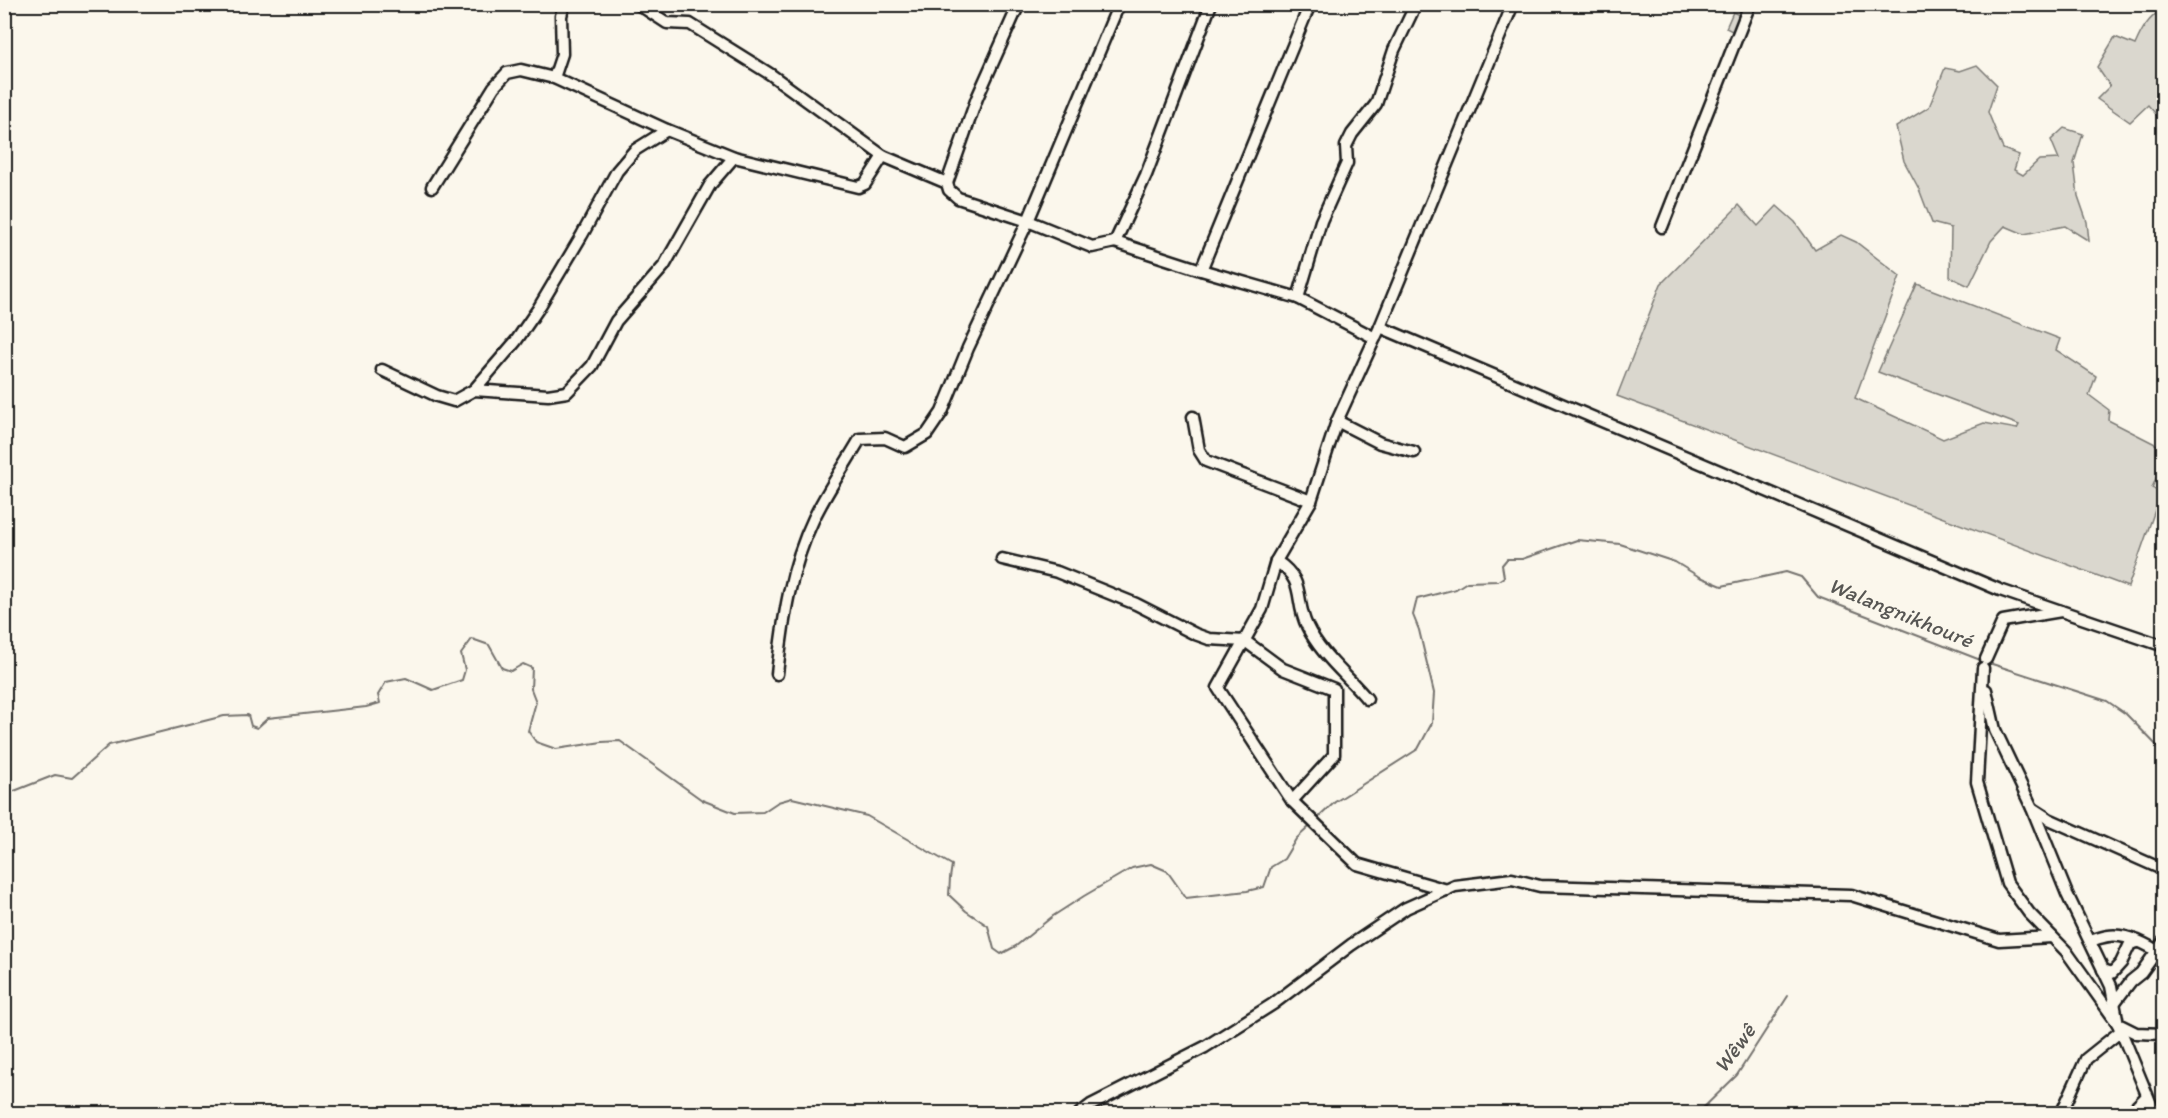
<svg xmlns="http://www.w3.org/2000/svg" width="2168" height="1118" font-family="Itim,sans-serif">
  <rect width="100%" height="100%" fill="#fbf7ec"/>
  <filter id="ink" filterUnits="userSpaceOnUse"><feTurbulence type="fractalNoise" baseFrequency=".0167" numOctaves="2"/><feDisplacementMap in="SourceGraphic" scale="12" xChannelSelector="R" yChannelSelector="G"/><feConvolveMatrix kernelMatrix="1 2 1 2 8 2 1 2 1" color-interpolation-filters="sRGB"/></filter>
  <g filter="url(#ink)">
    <g fill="#dad7ce" stroke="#7b7a75" stroke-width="1.5">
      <path d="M2163,9V118L2161,120L2148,105L2130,122L2097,99L2110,86L2097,67L2115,37L2135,45C2142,29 2148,18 2163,9Z"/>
      <path d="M1733,12L1741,16L1734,32L1726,28Z"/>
      <path d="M1977,65L1997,85L1988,112L2003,149L2019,155L2014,170L2023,175L2039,160L2059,159L2051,140L2064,128L2083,134L2074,163L2078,196L2087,222L2089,241L2065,226L2024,234L2005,226L1991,241L1969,286L1950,277L1951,228L1932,223L1919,189L1904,161L1896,127L1929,107L1945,68L1960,71Z"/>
      <path d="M1739,205L1758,226L1777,206L1795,222L1815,250L1841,235L1856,242L1900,276L1855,398L1943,439L1984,423L2017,429L2019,425L1878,372L1917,284L2060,339L2056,350L2096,376L2089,395L2109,410L2108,420L2163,448V462L2152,488L2161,493L2128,587L1617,396L1661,284Z"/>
    </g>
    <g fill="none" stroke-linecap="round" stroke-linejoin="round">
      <g stroke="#74726e" stroke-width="2">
        <path d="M1989,663L2107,701L2126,714L2164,753"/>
        <path d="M4,795L55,775L72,778L109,745L224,716L248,715L251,726L257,728L268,718L366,707L380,703L378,695L386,682L406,678L433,690L462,680L465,670L461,654L472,639L489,645L502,668L511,671L523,664L532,668L531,689L536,702L528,731L536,742L556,749L602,742L620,741L702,800L735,813L763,812L778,802L792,798L867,816L952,865L950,878L949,895L966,911L988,926L994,949L1001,954L1016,946L1053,916L1084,896L1132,868L1151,864L1167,871L1186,898L1247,891L1264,887L1271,867L1284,859L1296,839L1309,827"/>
        <path d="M1318,818L1335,802L1418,749L1432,723L1434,693L1419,630L1413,615L1417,599L1456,589L1467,582L1498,581L1504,577L1502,565L1507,559H1522L1577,540L1620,544L1675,562L1698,576L1722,586L1786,572L1801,577L1818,597L1983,661"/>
        <path d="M1697,1114L1737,1075L1788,996"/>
      </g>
      <g stroke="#1c1c1c" stroke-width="15">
        <g id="minor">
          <path d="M638,4L667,23L690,24L770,74L883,156"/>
          <path d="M554,78L562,54L561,16L564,4"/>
          <path d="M947,183L977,98L1019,4"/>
          <path d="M432,187L494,87L507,73L521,70L554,78L667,130L734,157L858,187L865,184L883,156L947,183L949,190L958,198L1028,221L1092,247L1115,242L1146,175L1211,4"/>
          <path d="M1662,227L1750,4"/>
          <path d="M1115,242L1201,270L1298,298L1375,338"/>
          <path d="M1201,270L1310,4"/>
          <path d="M1298,298L1321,221L1347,163L1346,146L1352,134L1376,104L1394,50L1416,4"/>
          <path d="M1380,327L2000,590L2061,611"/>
          <path d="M382,370L437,396L454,401L474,390L548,395L567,392L592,366L616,321L664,266L710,185L734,157"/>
          <path d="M474,390L516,341L538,309L582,235L617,171L635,150L667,130"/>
          <path d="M1193,417L1199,450L1206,461L1311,501"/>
          <path d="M1337,421L1380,443L1414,452"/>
          <path d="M1002,559L1057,572L1136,604L1195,634L1209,639L1245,641L1283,669L1334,689V755L1292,801"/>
          <path d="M1276,561C1307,581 1294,600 1307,626C1320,654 1347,675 1367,699"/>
          <path d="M1986,659L2003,621L2061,611L2164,646"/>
          <path d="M1983,668L1977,782L2007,883L2029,913L2066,951L2118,1024L2155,1114"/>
          <path d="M777,674C783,620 790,568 814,518C827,491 845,465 860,439L885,438L905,447L927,434L942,412L968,348L1028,221L1119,4"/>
          <path d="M1986,690L1995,730L2032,808L2067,894L2111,986L2118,1024L2136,1033L2164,1034"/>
          <path d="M2032,808L2049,819L2164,870"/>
          <path d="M1447,890L1357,864L1292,801L1218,688L1262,609L1276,561L1311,501L1337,421L1380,327L1513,4"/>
          <path d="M2090,941C2100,938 2109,934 2120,936C2134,938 2154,947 2164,957"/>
          <path d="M2103,970L2112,973L2121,963L2130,944L2138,942"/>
          <path d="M2115,1002L2131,981L2141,973L2164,941"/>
          <path d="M1079,1114L1091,1105L1205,1047L1273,1004L1351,945L1406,908L1455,886L1512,879L1540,886L1851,895L1999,940L2052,937"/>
          <path d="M2061,1114L2086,1059L2121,1031"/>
          <path d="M2129,1114L2147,1096"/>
        </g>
      </g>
      <use href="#minor" stroke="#fbf7ec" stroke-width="10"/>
    </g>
  </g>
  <g text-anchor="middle" stroke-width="4.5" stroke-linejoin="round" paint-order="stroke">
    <g font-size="22" font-style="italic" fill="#575653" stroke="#fbf7ec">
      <text transform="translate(1901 612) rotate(22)" y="8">Walangnikhouré</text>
      <text transform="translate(1734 1048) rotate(-54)" y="8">Wêwê</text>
    </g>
  </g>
  <rect width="2168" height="1118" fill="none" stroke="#fbf7ec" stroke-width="24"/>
  <rect x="12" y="12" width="2144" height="1094" fill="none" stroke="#1c1c1c" stroke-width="2" filter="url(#ink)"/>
</svg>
